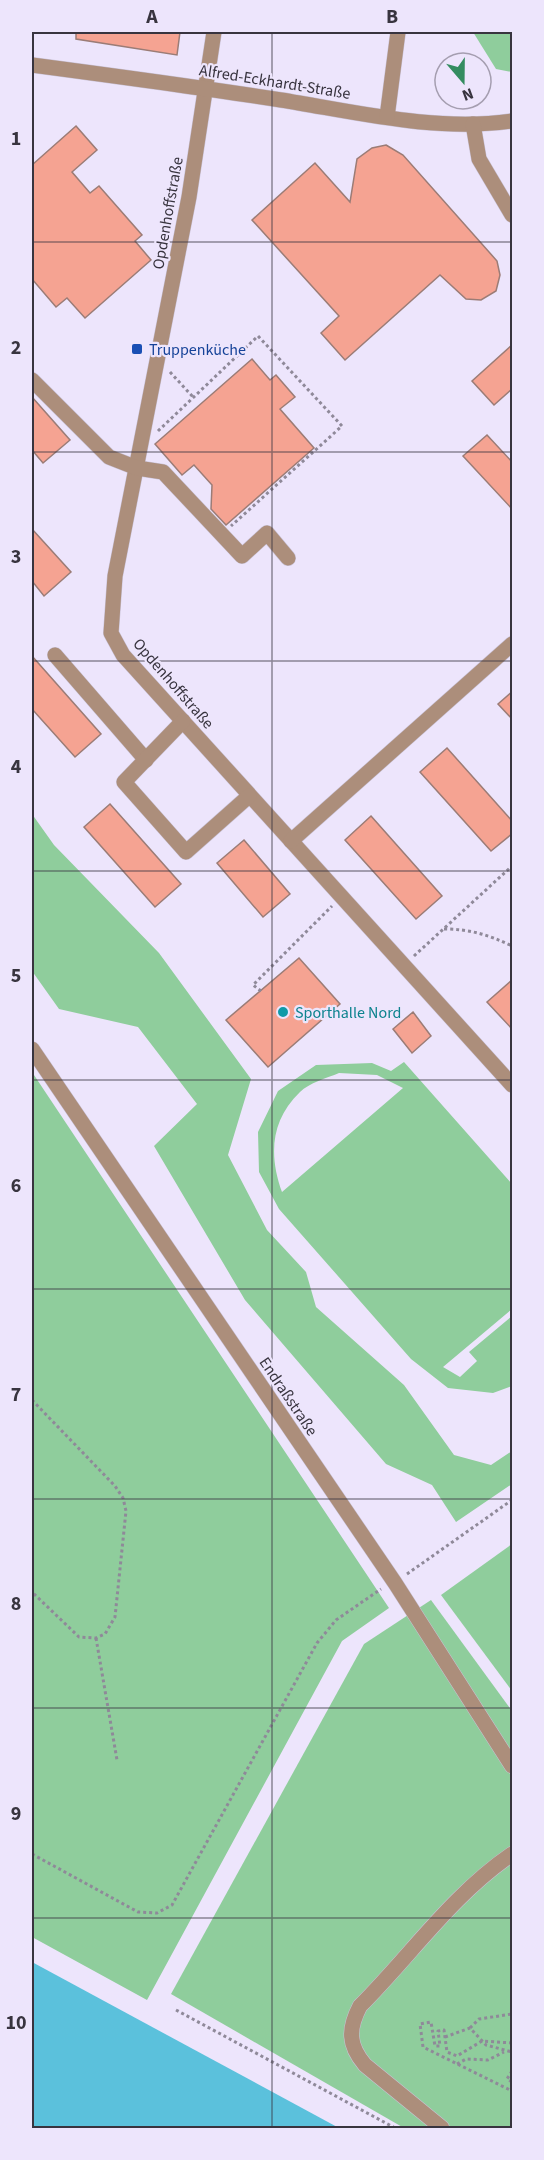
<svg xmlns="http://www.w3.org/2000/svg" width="544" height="2160" font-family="'Source Sans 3',sans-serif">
  <rect width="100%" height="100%" fill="#ede5fc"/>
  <g fill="#8fcd9c" fill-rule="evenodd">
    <path d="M473,32H512V72L496,69Z"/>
    <path d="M32,814L54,845L159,953L251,1079L228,1155L267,1230L306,1272L316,1307L404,1385L454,1455L491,1465L512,1451V1484L456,1522L432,1485L386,1464L245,1300L154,1146L197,1104L138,1027L59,1009L32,971Z"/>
    <path d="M404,1062L512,1184V1309L443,1367L460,1377L477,1361L469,1352L512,1316V1386L493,1393L448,1388L411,1359L279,1209L259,1172L258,1132L278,1091L316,1065L372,1063L391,1071ZM339,1073L377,1075L403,1088L282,1192C269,1156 270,1121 300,1092C309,1083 327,1078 339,1073Z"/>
    <path d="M32,1072L389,1608L342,1641L147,2000L32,1937Z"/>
    <path d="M512,1544V1691L441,1595Z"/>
    <path d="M431,1600L512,1711V2128H404L171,1994L364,1644Z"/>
  </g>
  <path fill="#5bc1dc" d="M32,1962L339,2128H32Z"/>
  <g fill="#f5a392" stroke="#9b7c76" stroke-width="1.5">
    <path d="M76,32H180L177,55L76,39Z"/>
    <path d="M76,126L97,150L72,172L90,193L99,186L142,235L135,241L151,260L85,318L67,298L56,307L32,279V165Z"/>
    <path d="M386,145L403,155L497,261L500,275L496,291L481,300L466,299L440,275L345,360L321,333L339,316L252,220L315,163L350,202L357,159L372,148Z"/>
    <path d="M513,344V388L494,405L472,381Z"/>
    <path d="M252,359L270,380L276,375L295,397L280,409L314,448L226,525L211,509L212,485L194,465L182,475L155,444Z"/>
    <path d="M32,397L70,440L43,463L32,450Z"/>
    <path d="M487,435L513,463V510L463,456Z"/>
    <path d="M32,529L71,572L44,596L32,581Z"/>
    <path d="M32,656L101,734L75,757L32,709Z"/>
    <path d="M513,691V720L498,704Z"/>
    <path d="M447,748L513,822V833L491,851L420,772Z"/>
    <path d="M110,804L181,884L155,907L84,827Z"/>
    <path d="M371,816L442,896L416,919L345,840Z"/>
    <path d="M244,840L290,894L263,917L217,863Z"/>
    <path d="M299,958L340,1004L268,1067L226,1020Z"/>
    <path d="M513,979V1030L487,1002Z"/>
    <path d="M413,1012L431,1036L412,1053L393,1029Z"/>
  </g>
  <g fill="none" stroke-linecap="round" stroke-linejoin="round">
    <g stroke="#c9c2d6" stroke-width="16">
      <g id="minor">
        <path d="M214,32L189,197L115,576L111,633L123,655L512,1085"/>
        <path d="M32,65C115,76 198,87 281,100C356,112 436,132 512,121"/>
        <path d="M387,117L398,32"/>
        <path d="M473,124L479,159L512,215"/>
        <path d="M32,380L109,457L137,468L163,472L242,556L267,533L288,558"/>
        <path d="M55,655L146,760"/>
        <path d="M183,721L124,782L186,852L249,796"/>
        <path d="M291,841L512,644"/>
        <path d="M32,1049L395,1583L512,1766"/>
        <path d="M442,2128L365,2065C348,2045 348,2029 360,2006C411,1955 452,1895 512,1854"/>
      </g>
    </g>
    <g stroke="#8f8999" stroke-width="3" stroke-dasharray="3 3" stroke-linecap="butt">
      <path d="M170,372L193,397"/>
      <path d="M158,431L258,336L342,426L231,526"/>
      <path d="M444,929C470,929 489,935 512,946"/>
      <path d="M414,956L512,866"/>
      <path d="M261,991L253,985L332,906"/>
      <path d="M32,1400L115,1486L123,1498L126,1511L115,1617L105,1634L96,1638L79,1637L32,1592"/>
      <path d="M407,1574L512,1500"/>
      <path d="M96,1638L117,1760"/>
      <path d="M32,1854L138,1912L157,1913L172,1905L317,1643L336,1620L381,1589"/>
      <path d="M176,2010L395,2128"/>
      <path d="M470,2028L479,2019L512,2014"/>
      <path d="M445,2037L470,2028L486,2045L512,2052"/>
      <path d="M512,2043L482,2041L457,2056L447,2052L444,2030L438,2031L440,2046H435L431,2022L420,2024L423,2047L512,2091"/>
      <path d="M457,2064L466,2059L488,2060L504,2052"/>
      <path d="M512,2071L507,2079L512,2082"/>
    </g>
    <use href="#minor" stroke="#ac8e7b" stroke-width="15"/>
  </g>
  <path fill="none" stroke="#38343f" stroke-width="1.5" stroke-opacity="0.55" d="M272,32V2128M32,242H512M32,452H512M32,661H512M32,871H512M32,1080H512M32,1289H512M32,1499H512M32,1708H512M32,1918H512"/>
  <rect fill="#1a4fb4" stroke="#ede5fc" stroke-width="2" x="131" y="343" width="12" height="12" rx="3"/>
  <circle fill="#0f9aa8" stroke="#ede5fc" stroke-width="2" cx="283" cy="1012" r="6"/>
  <g text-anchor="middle" stroke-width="4.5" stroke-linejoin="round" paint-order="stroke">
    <g font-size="16" fill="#38343f" stroke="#ede5fc">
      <text transform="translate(275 81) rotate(9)" y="6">Alfred-Eckhardt-Straße</text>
      <text transform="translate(167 213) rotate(-80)" y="6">Opdenhoffstraße</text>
      <text transform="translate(174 683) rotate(49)" y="6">Opdenhoffstraße</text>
      <text transform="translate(289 1396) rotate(56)" y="6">Endraßstraße</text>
    </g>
    <g font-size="16" fill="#164399" stroke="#ede5fc" text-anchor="start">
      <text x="149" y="355">Truppenküche</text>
    </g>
    <g font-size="16" fill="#0d838f" stroke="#ede5fc" text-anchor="start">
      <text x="295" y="1018">Sporthalle Nord</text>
    </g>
  </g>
  <rect width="544" height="2160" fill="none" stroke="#ede5fc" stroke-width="66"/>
  <g transform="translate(463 81) rotate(160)"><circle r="28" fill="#ede5fc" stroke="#a59eb0" stroke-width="1.5"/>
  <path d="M0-4.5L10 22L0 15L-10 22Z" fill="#348c60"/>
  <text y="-9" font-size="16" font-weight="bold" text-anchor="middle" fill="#38343f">N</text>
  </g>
  <rect x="33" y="33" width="478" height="2094" fill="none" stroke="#38343f" stroke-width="2"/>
  <g font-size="20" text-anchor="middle" font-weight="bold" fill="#38343f">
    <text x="152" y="23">A</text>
    <text x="392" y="23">B</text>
    <text x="16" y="145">1</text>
    <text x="16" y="354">2</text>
    <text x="16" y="563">3</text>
    <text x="16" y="773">4</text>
    <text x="16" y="982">5</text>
    <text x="16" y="1192">6</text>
    <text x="16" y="1401">7</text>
    <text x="16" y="1610">8</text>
    <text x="16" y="1820">9</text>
    <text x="16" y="2029">10</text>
  </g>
</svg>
